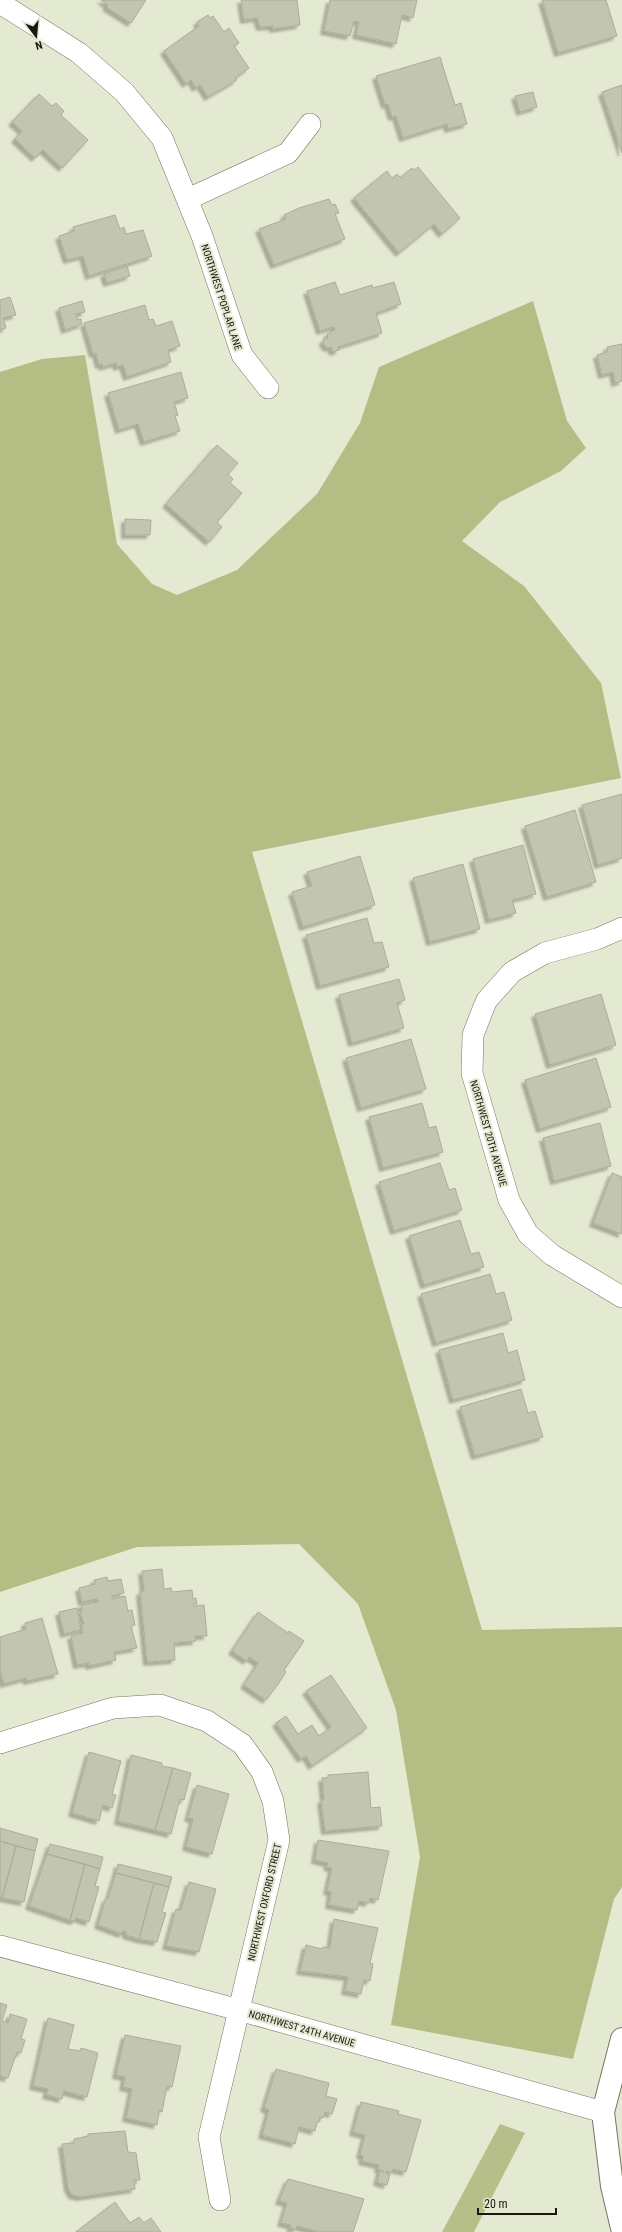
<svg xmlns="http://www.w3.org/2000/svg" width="622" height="2232" font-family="'Roboto Condensed',sans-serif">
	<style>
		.green { fill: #b6bf89 }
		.forest { fill: #b3bd84 }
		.building { fill: #c2c6b1; stroke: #aaae99; filter: url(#shadow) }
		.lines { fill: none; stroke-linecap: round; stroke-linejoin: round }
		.street-casing { stroke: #747864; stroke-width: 22 }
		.secondary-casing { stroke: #747864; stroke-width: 24 }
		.street { stroke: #fff; stroke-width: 21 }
		.secondary { stroke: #fff; stroke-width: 22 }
		.labels { text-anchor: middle; stroke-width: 4; stroke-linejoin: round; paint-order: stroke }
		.street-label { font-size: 10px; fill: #171810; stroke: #e4e9d2 }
	</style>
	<defs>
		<filter id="shadow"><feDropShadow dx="-3.5" dy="3.5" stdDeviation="1" flood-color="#0004"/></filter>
	</defs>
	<rect width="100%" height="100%" fill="#e4e9d2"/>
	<!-- green -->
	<path class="green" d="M 500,2124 L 525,2133 L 474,2232 L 442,2232 Z"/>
	<!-- forest -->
	<path class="forest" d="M 533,301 L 567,421 L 586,448 L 561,471 L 500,502 L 462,541 L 524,586 L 601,683 L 621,778 L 252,852 L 482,1630 L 622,1627 L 622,1887 L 614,1899 L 573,2059 L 391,2025 L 420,1857 L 396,1710 L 358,1604 L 299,1544 L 137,1547 L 0,1592 L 0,372 L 42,359 L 85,355 L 117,544 L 152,584 L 177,595 L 237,570 L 317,494 L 360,423 L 379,367 Z"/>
	<!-- building -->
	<path class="building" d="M 101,0 L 146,0 L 131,23 L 106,7 L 108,5 Z
		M 241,0 L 297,0 L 300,25 L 273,29 L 273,26 L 260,27 L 257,18 L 244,20 Z
		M 330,0 L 417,0 L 413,18 L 402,15 L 396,44 L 356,35 L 359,22 L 354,21 L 350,36 L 324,31 Z
		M 542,0 L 606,0 L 617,36 L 558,53 Z
		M 208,15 L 210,18 L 213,16 L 224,32 L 229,28 L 239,43 L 234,46 L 249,68 L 235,78 L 237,80 L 208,97 L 200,85 L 196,88 L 191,80 L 186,84 L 164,51 L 199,26 L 197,22 Z
		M 440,57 L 455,105 L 461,103 L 467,124 L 448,129 L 447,124 L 403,138 L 396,116 L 392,117 L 388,104 L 385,105 L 376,76 Z
		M 622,85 L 622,153 L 602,92 Z
		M 533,92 L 537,107 L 520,112 L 515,96 Z
		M 39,94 L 52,106 L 56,103 L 64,111 L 61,115 L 88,140 L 62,168 L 43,150 L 35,158 L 15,139 L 22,131 L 12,122 Z
		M 418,167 L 460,218 L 442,234 L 434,224 L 399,253 L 354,198 L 387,171 L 392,178 L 397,174 L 402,179 L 401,177 L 412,168 L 414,170 Z
		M 329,199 L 332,205 L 335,204 L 339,213 L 335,214 L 345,239 L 274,265 L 259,229 L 286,219 L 284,215 L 299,208 Z
		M 115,215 L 120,229 L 124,227 L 126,234 L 143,230 L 152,256 L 89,276 L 83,256 L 67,260 L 59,236 L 74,231 L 73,227 Z
		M 127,266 L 130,276 L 107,283 L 104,274 Z
		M 335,282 L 340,295 L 372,285 L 373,288 L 394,282 L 401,304 L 376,313 L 382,333 L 338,347 L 339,350 L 333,352 L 331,347 L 327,348 L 323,343 L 324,339 L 328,338 L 327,334 L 335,330 L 334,327 L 320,331 L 307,291 Z
		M 10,297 L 16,315 L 3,318 L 6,328 L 0,330 L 0,300 Z
		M 82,301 L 85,312 L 76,314 L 78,320 L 81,319 L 82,324 L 65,330 L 59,308 Z
		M 145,305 L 149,320 L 153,319 L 156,326 L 172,321 L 180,346 L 168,350 L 171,362 L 127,377 L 123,365 L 117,367 L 116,363 L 103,367 L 102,364 L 99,365 L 96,353 L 93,354 L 84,323 Z
		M 622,344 L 622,381 L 615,383 L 613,372 L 602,375 L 597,355 L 607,352 L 607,347 Z
		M 181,372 L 188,398 L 174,402 L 178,415 L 175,416 L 180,431 L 144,442 L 138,424 L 119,430 L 108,393 Z
		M 217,445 L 238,463 L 228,474 L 233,479 L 230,483 L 242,493 L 217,522 L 222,527 L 209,542 L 166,504 Z
		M 125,519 L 151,520 L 150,535 L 125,535 Z
		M 622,794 L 622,858 L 598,865 L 582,805 Z
		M 575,810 L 596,882 L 547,897 L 525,826 Z
		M 523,845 L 536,894 L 512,900 L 516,913 L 489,920 L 473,859 Z
		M 360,856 L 375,905 L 303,927 L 292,892 L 312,886 L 307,872 Z
		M 463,864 L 480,929 L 430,942 L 413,878 Z
		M 367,918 L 374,943 L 382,942 L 389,967 L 320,986 L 306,935 Z
		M 399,979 L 405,1000 L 397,1003 L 404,1028 L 352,1043 L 339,995 Z
		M 601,994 L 616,1045 L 550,1065 L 535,1014 Z
		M 411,1039 L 426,1089 L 361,1108 L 346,1058 Z
		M 596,1058 L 611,1107 L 540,1129 L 525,1080 Z
		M 422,1103 L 429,1128 L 436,1126 L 443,1152 L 383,1168 L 369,1117 Z
		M 600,1123 L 611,1166 L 554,1181 L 543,1138 Z
		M 440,1163 L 449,1190 L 455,1188 L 462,1210 L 394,1231 L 379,1182 Z
		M 612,1173 L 622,1177 L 622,1234 L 593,1223 Z
		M 460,1220 L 471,1254 L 479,1252 L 484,1267 L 424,1285 L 409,1236 Z
		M 490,1274 L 496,1294 L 504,1292 L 512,1320 L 436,1343 L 421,1294 Z
		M 503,1333 L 508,1353 L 517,1350 L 525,1380 L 453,1400 L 439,1350 Z
		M 521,1389 L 528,1413 L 535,1411 L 543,1437 L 475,1456 L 460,1407 Z
		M 162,1569 L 164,1589 L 171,1588 L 172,1592 L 192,1590 L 193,1599 L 196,1598 L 197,1604 L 194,1604 L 194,1606 L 204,1605 L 207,1636 L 195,1636 L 196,1641 L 174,1643 L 175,1660 L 147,1662 L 140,1592 L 144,1591 L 142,1571 Z
		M 107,1577 L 108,1581 L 121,1579 L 124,1593 L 112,1596 L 112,1599 L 125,1596 L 128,1611 L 132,1610 L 135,1625 L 131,1626 L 137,1648 L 114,1652 L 116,1660 L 89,1666 L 89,1663 L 77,1665 L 71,1636 L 83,1633 L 81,1624 L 84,1624 L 80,1611 L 82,1611 L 81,1605 L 98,1602 L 97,1599 L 82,1602 L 79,1588 L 95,1584 L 94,1580 Z
		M 77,1608 L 81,1630 L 64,1634 L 59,1612 Z
		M 258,1612 L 288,1633 L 289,1631 L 304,1641 L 284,1670 L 286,1672 L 278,1684 L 266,1700 L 244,1685 L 258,1663 L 249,1657 L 247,1661 L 232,1651 Z
		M 42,1618 L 58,1674 L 27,1681 L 26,1678 L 4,1684 L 0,1670 L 0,1637 L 26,1629 L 25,1623 Z
		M 331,1675 L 367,1728 L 312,1766 L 306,1756 L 301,1759 L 276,1723 L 286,1716 L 298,1734 L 312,1725 L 319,1736 L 331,1727 L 306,1691 Z
		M 89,1752 L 121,1761 L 112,1794 L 116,1795 L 112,1808 L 103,1805 L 99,1821 L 72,1813 Z
		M 131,1755 L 162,1763 L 162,1766 L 173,1768 L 155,1830 L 118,1821 Z
		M 173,1768 L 191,1773 L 184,1800 L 180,1799 L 171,1834 L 155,1830 Z
		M 368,1772 L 371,1808 L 380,1807 L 382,1826 L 325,1831 L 321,1800 L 324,1800 L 322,1778 L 328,1778 L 328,1775 Z
		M 197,1785 L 229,1794 L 212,1854 L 186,1847 L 193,1819 L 188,1818 Z
		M 0,1828 L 38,1839 L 35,1851 L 0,1841 Z
		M 318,1840 L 389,1851 L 378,1900 L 370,1898 L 369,1903 L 359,1901 L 357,1910 L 329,1905 L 331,1892 L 327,1891 L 332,1868 L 327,1867 L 328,1863 L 315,1860 Z
		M 0,1841 L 16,1846 L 2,1898 L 0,1898 Z
		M 50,1844 L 103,1857 L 100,1869 L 47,1854 Z
		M 16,1846 L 35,1851 L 24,1902 L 2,1898 Z
		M 47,1854 L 85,1864 L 70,1920 L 29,1906 Z
		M 85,1864 L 100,1869 L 95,1886 L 99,1887 L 89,1922 L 76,1918 L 75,1921 L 70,1920 Z
		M 118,1864 L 172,1877 L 169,1887 L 116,1873 Z
		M 116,1873 L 154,1883 L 139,1939 L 126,1935 L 126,1932 L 123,1931 L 122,1934 L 98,1925 L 106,1898 L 108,1899 Z
		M 189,1882 L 216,1889 L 199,1952 L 166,1946 L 176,1909 L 181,1910 Z
		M 154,1883 L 169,1887 L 162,1912 L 166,1913 L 157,1942 L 139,1939 Z
		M 334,1919 L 378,1928 L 370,1963 L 373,1964 L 370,1981 L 364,1980 L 361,1994 L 345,1991 L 348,1977 L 300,1971 L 306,1945 L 322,1949 L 323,1947 L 330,1948 Z
		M 0,2003 L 7,2005 L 2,2021 L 8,2023 L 10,2014 L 27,2019 L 21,2039 L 25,2040 L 21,2053 L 17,2052 L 8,2078 L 0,2076 Z
		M 48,2018 L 74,2025 L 68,2049 L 80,2051 L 81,2048 L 98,2053 L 87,2097 L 64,2091 L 62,2099 L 46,2095 L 48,2089 L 33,2086 Z
		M 125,2035 L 181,2046 L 172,2087 L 167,2086 L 162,2112 L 159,2111 L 157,2125 L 126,2118 L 132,2089 L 123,2087 L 125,2077 L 116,2075 Z
		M 276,2069 L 329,2083 L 326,2096 L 337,2099 L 332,2114 L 325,2112 L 323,2118 L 320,2117 L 319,2122 L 317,2122 L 315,2131 L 299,2127 L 295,2144 L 262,2135 L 269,2110 L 264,2108 Z
		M 361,2102 L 399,2111 L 398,2114 L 421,2120 L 406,2172 L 393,2169 L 392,2172 L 386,2171 L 386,2173 L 390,2174 L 387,2185 L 377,2182 L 380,2171 L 384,2172 L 378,2169 L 379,2165 L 362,2161 L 363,2156 L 360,2155 L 365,2135 L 353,2132 Z
		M 125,2131 L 128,2152 L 136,2153 L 140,2180 L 134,2180 L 135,2189 L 80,2197 L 72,2195 L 68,2188 L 62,2144 L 74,2143 L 74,2139 L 88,2136 L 88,2134 Z
		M 288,2179 L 364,2199 L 353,2232 L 319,2232 L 297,2226 L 296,2229 L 290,2228 L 291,2225 L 281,2223 L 287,2203 L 279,2201 Z
		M 115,2202 L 130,2223 L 139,2217 L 144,2223 L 151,2218 L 161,2232 L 76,2232 Z"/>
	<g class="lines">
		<!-- street casing -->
		<g class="street-casing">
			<path id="street" d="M 0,3 L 79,53 L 124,92 L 162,138 L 202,236 L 242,355 L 268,388
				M 188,199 L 288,153 L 310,124
				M 622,928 L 597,939 L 545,953 L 512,972 L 487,1000 L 483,1009 L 473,1035 L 472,1073 L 509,1200 L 528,1234 L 552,1255 L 622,1297
				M 0,1743 L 113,1708 L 160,1705 L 207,1721 L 242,1744 L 262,1772 L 273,1801 L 279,1840 L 209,2137 L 220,2200
				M 0,1946 L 239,2010 L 603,2112"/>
		</g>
		<!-- secondary casing -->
		<g class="secondary-casing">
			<path id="secondary" d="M 622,2039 L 603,2112 L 612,2186 L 622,2228"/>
		</g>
		<!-- street -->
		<use href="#street" class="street"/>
		<!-- secondary -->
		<use href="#secondary" class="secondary"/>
	</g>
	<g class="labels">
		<!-- street labels -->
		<g class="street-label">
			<text transform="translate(222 297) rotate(72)" y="4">NORTHWEST POPLAR LANE</text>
			<text transform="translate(489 1133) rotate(74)" y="4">NORTHWEST 20TH AVENUE</text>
			<text transform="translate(264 1902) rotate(-77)" y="4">NORTHWEST OXFORD STREET</text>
			<text transform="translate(302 2028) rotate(16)" y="4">NORTHWEST 24TH AVENUE</text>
		</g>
	</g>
	<!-- north arrow -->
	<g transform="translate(36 36) rotate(164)" stroke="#e4e9d2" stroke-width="3" paint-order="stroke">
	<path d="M0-3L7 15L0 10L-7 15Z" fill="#171810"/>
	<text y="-6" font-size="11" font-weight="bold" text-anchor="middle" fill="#171810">N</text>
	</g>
	<!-- scale -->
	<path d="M478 2208v6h78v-6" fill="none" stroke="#171810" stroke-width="2"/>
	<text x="484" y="2208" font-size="12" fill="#171810" stroke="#e4e9d2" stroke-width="3" paint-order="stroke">20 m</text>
</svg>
